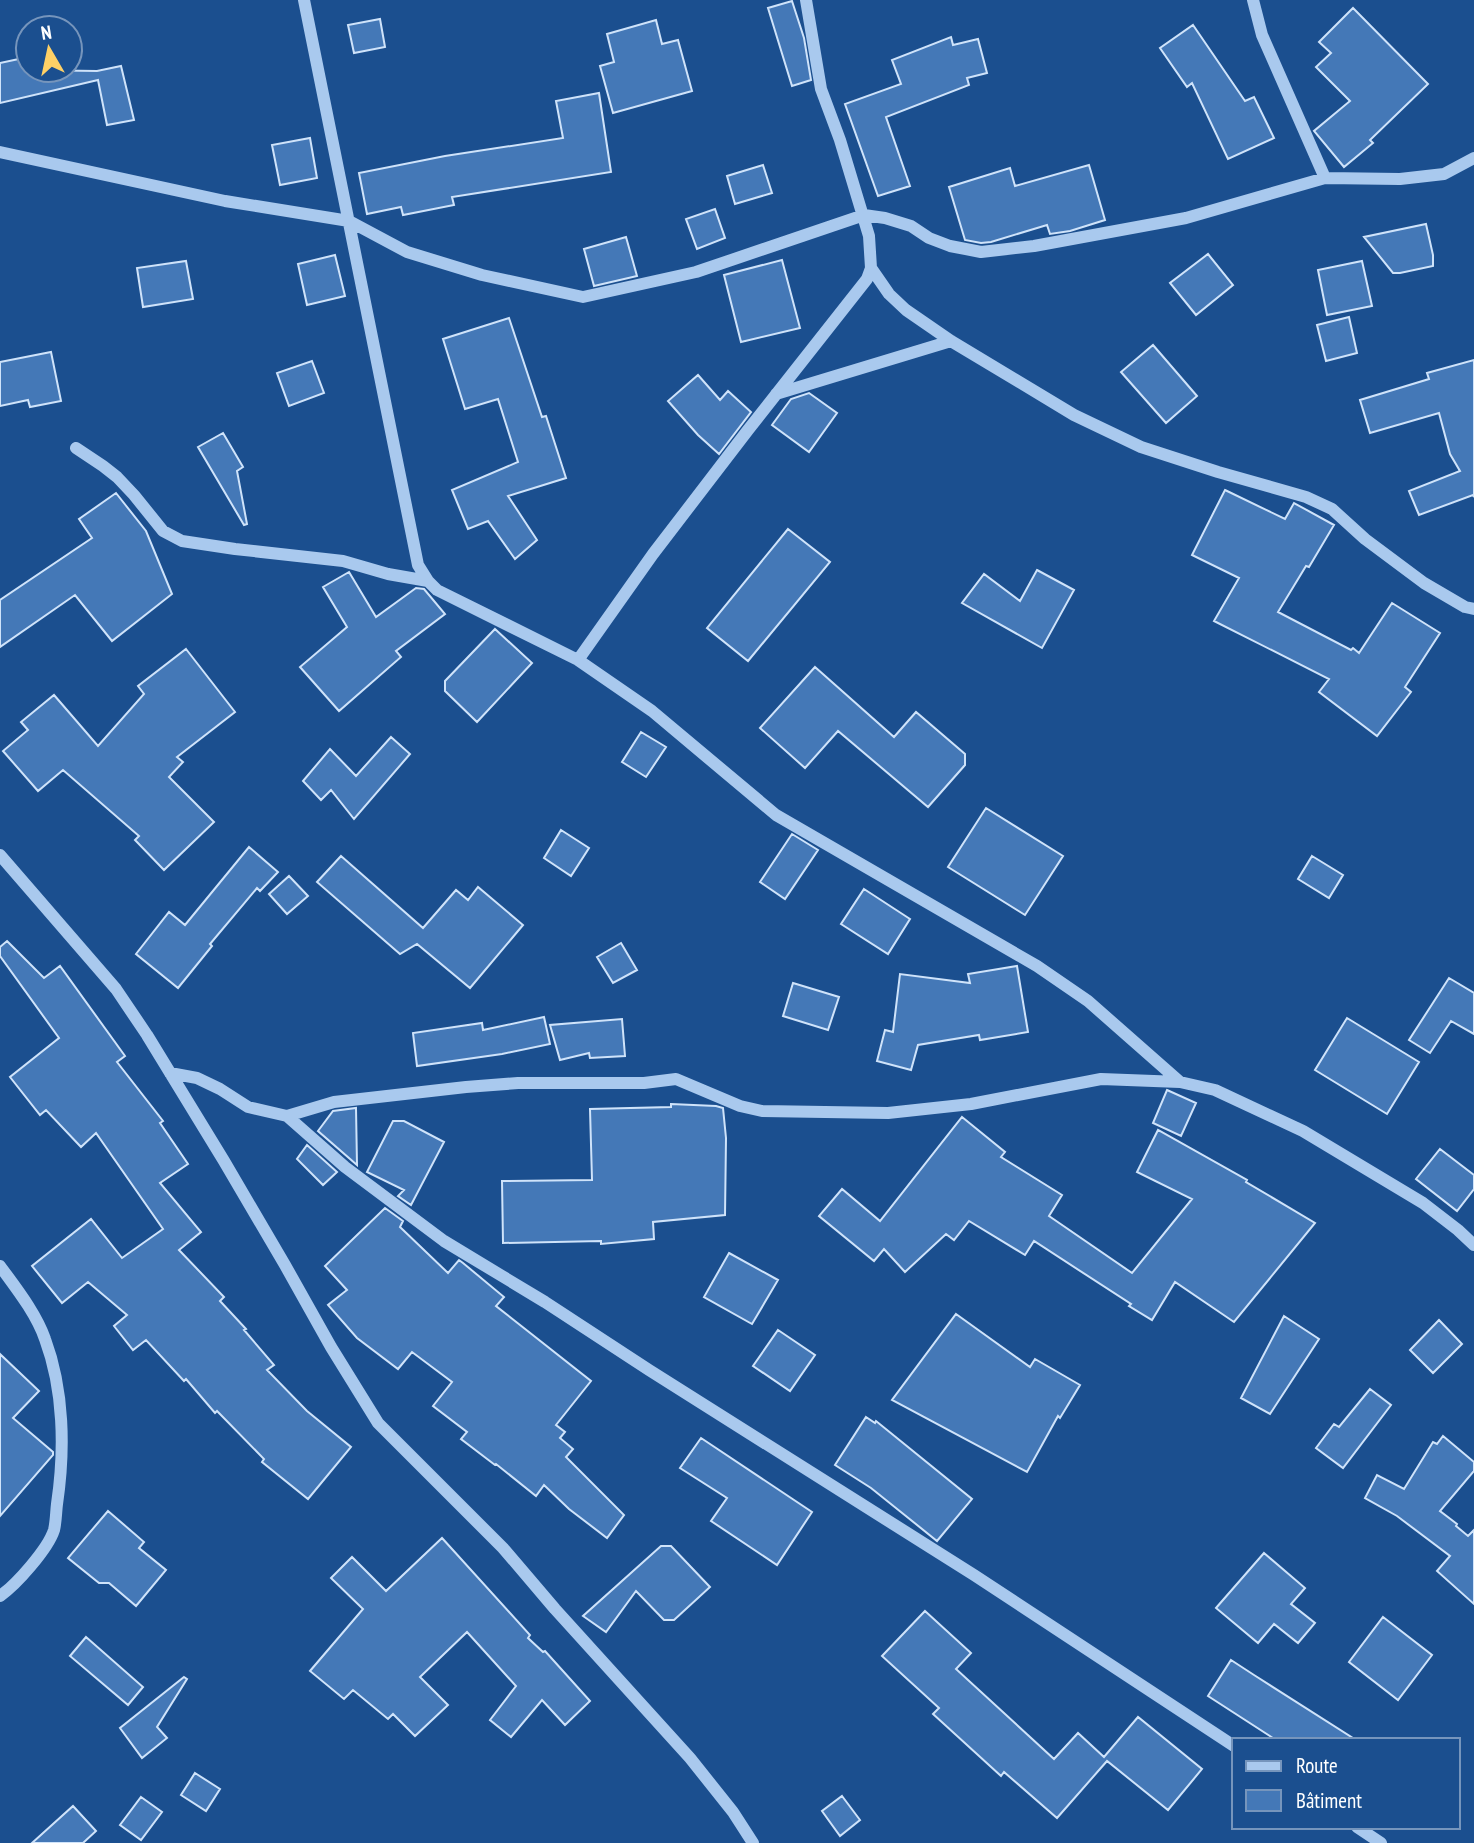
<svg xmlns="http://www.w3.org/2000/svg" width="1474" height="1843" font-family="'PT Sans Narrow',sans-serif">
	<style>
		.building { fill: #4478b7; stroke: #cfe3fa; stroke-width: 2 }
		.lines { fill: none; stroke-linecap: round; stroke-linejoin: round }
		.minor { stroke: #a9c9ee; stroke-width: 12 }
	</style>
	<rect width="100%" height="100%" fill="#1b4f8f"/>
	<!-- building -->
	<path class="building" d="M 792,1 L 804,38 L 811,80 L 792,86 L 768,8 Z
		M 1353,8 L 1428,84 L 1370,140 L 1373,143 L 1344,167 L 1314,131 L 1350,101 L 1316,67 L 1331,53 L 1319,42 Z
		M 380,19 L 385,47 L 354,53 L 348,25 Z
		M 656,20 L 662,44 L 678,40 L 692,91 L 613,113 L 600,66 L 614,62 L 607,34 Z
		M 1193,25 L 1245,101 L 1254,97 L 1274,138 L 1228,159 L 1192,83 L 1187,87 L 1160,48 Z
		M 951,37 L 953,45 L 978,39 L 987,73 L 967,78 L 969,85 L 886,117 L 910,186 L 878,196 L 845,104 L 901,84 L 892,60 Z
		M 28,57 L 28,70 L 97,71 L 121,66 L 134,120 L 107,125 L 98,80 L 0,103 L 0,63 Z
		M 599,93 L 611,172 L 452,197 L 454,205 L 403,215 L 401,207 L 367,214 L 359,173 L 445,156 L 563,138 L 556,101 Z
		M 310,138 L 317,178 L 280,185 L 272,145 Z
		M 763,165 L 772,193 L 735,204 L 727,176 Z
		M 1089,165 L 1105,220 L 1070,231 L 1050,234 L 1047,225 L 991,242 L 981,243 L 965,240 L 949,187 L 1010,168 L 1015,186 Z
		M 715,209 L 725,238 L 697,249 L 686,219 Z
		M 1426,224 L 1433,255 L 1433,266 L 1400,273 L 1393,273 L 1364,237 Z
		M 626,237 L 637,276 L 594,286 L 584,249 Z
		M 1208,254 L 1233,285 L 1196,315 L 1170,283 Z
		M 335,255 L 345,296 L 307,305 L 298,264 Z
		M 782,260 L 800,328 L 741,342 L 724,275 Z
		M 186,261 L 193,299 L 143,307 L 137,268 Z
		M 1362,261 L 1372,306 L 1327,315 L 1318,270 Z
		M 1349,317 L 1357,353 L 1326,361 L 1317,325 Z
		M 509,318 L 542,417 L 546,416 L 566,478 L 508,496 L 537,540 L 515,559 L 488,521 L 468,529 L 452,490 L 518,462 L 498,399 L 465,409 L 443,339 Z
		M 1153,345 L 1197,396 L 1166,423 L 1121,372 Z
		M 51,352 L 61,401 L 30,407 L 28,400 L 0,406 L 0,362 Z
		M 1474,360 L 1474,497 L 1473,495 L 1419,515 L 1409,491 L 1460,471 L 1450,454 L 1439,413 L 1370,433 L 1360,400 L 1429,379 L 1427,373 Z
		M 312,361 L 324,393 L 289,406 L 277,373 Z
		M 698,375 L 720,400 L 728,391 L 751,412 L 719,454 L 698,435 L 668,401 Z
		M 809,393 L 837,413 L 809,452 L 772,425 L 791,399 Z
		M 223,433 L 243,467 L 237,471 L 247,524 L 244,525 L 198,447 Z
		M 1225,490 L 1285,519 L 1294,503 L 1334,525 L 1309,567 L 1306,566 L 1278,612 L 1351,650 L 1353,648 L 1359,653 L 1392,603 L 1440,633 L 1405,687 L 1411,692 L 1377,736 L 1319,692 L 1329,679 L 1214,621 L 1239,578 L 1192,555 Z
		M 116,493 L 146,531 L 172,594 L 112,641 L 75,595 L 0,647 L 0,600 L 92,538 L 79,519 Z
		M 788,529 L 830,562 L 748,661 L 707,628 Z
		M 1037,570 L 1074,590 L 1042,648 L 962,603 L 984,574 L 1020,601 Z
		M 349,572 L 376,617 L 416,588 L 424,589 L 445,614 L 396,651 L 401,657 L 339,711 L 300,667 L 347,627 L 323,587 Z
		M 495,629 L 532,663 L 477,722 L 445,691 L 445,681 Z
		M 186,649 L 235,712 L 177,757 L 183,762 L 169,777 L 214,822 L 164,870 L 135,840 L 139,836 L 63,770 L 38,791 L 3,751 L 28,730 L 21,722 L 54,695 L 98,746 L 144,694 L 138,686 Z
		M 815,667 L 894,737 L 916,712 L 965,754 L 965,765 L 928,807 L 838,731 L 805,768 L 760,728 Z
		M 641,732 L 666,747 L 646,777 L 622,762 Z
		M 391,737 L 410,754 L 354,819 L 331,790 L 321,800 L 303,781 L 330,749 L 356,776 Z
		M 986,808 L 1063,856 L 1025,915 L 948,867 Z
		M 561,830 L 589,848 L 571,876 L 544,858 Z
		M 792,834 L 818,850 L 785,899 L 760,882 Z
		M 249,847 L 278,872 L 260,891 L 257,888 L 210,944 L 212,946 L 178,988 L 136,954 L 169,912 L 185,925 Z
		M 341,856 L 423,928 L 456,890 L 468,900 L 478,887 L 523,925 L 470,988 L 417,944 L 400,954 L 317,882 Z
		M 1312,856 L 1343,875 L 1329,898 L 1298,879 Z
		M 289,876 L 308,896 L 287,914 L 269,894 Z
		M 864,889 L 910,919 L 888,954 L 841,924 Z
		M 7,941 L 44,978 L 60,966 L 125,1056 L 117,1062 L 163,1121 L 160,1123 L 188,1164 L 160,1183 L 201,1232 L 179,1250 L 224,1297 L 220,1301 L 246,1329 L 244,1330 L 274,1365 L 267,1370 L 307,1411 L 351,1447 L 308,1499 L 262,1462 L 264,1459 L 217,1411 L 215,1413 L 186,1379 L 184,1381 L 146,1340 L 133,1350 L 114,1326 L 127,1315 L 88,1282 L 62,1303 L 32,1266 L 91,1219 L 122,1258 L 163,1229 L 96,1133 L 81,1147 L 46,1110 L 40,1115 L 10,1077 L 59,1038 L 0,956 L 0,947 Z
		M 621,943 L 637,970 L 613,983 L 597,957 Z
		M 1017,966 L 1028,1032 L 980,1040 L 979,1035 L 918,1045 L 911,1070 L 877,1061 L 885,1030 L 893,1032 L 900,974 L 970,983 L 968,974 Z
		M 1449,978 L 1474,993 L 1474,1034 L 1451,1021 L 1430,1053 L 1409,1040 Z
		M 793,983 L 839,997 L 828,1030 L 783,1016 Z
		M 544,1017 L 550,1044 L 502,1054 L 417,1066 L 413,1033 L 482,1023 L 483,1030 Z
		M 1347,1018 L 1419,1062 L 1387,1114 L 1315,1070 Z
		M 622,1019 L 625,1056 L 590,1058 L 589,1053 L 560,1060 L 550,1025 Z
		M 1167,1090 L 1196,1103 L 1181,1136 L 1153,1123 Z
		M 671,1104 L 716,1106 L 723,1108 L 726,1138 L 725,1215 L 653,1222 L 654,1239 L 601,1244 L 601,1241 L 503,1243 L 502,1181 L 592,1180 L 590,1109 L 671,1107 Z
		M 356,1108 L 357,1165 L 318,1131 L 333,1111 Z
		M 962,1117 L 1005,1152 L 1001,1157 L 1062,1195 L 1049,1216 L 1132,1273 L 1192,1199 L 1137,1172 L 1158,1130 L 1247,1180 L 1246,1182 L 1315,1223 L 1234,1322 L 1175,1282 L 1152,1320 L 1129,1306 L 1131,1304 L 1034,1241 L 1025,1255 L 969,1221 L 954,1240 L 946,1234 L 905,1272 L 884,1249 L 874,1261 L 819,1216 L 842,1189 L 880,1221 Z
		M 393,1121 L 404,1121 L 444,1142 L 411,1205 L 398,1196 L 404,1190 L 367,1172 Z
		M 307,1145 L 337,1172 L 323,1185 L 297,1159 Z
		M 1440,1149 L 1474,1175 L 1474,1189 L 1457,1211 L 1416,1179 Z
		M 385,1208 L 403,1221 L 400,1227 L 448,1273 L 459,1260 L 463,1263 L 504,1297 L 496,1306 L 591,1381 L 556,1425 L 565,1432 L 560,1438 L 573,1449 L 566,1457 L 624,1515 L 607,1538 L 569,1509 L 544,1485 L 536,1496 L 496,1464 L 495,1465 L 461,1439 L 467,1432 L 433,1406 L 452,1382 L 412,1352 L 398,1369 L 357,1338 L 328,1305 L 347,1290 L 325,1266 Z
		M 729,1253 L 778,1280 L 752,1324 L 704,1297 Z
		M 956,1314 L 1030,1367 L 1035,1359 L 1080,1385 L 1060,1418 L 1058,1416 L 1027,1472 L 892,1400 Z
		M 1284,1316 L 1319,1339 L 1270,1414 L 1241,1398 Z
		M 1439,1320 L 1462,1344 L 1433,1373 L 1410,1350 Z
		M 778,1330 L 815,1355 L 790,1391 L 753,1366 Z
		M 0,1354 L 39,1391 L 13,1418 L 53,1452 L 53,1455 L 0,1516 Z
		M 1370,1389 L 1391,1405 L 1343,1468 L 1316,1448 L 1334,1424 L 1339,1427 Z
		M 866,1417 L 875,1423 L 876,1421 L 972,1499 L 937,1541 L 871,1488 L 835,1465 Z
		M 1443,1436 L 1474,1462 L 1474,1471 L 1440,1511 L 1457,1524 L 1456,1526 L 1468,1536 L 1474,1530 L 1474,1604 L 1437,1571 L 1450,1556 L 1397,1516 L 1365,1498 L 1377,1475 L 1404,1489 L 1433,1442 L 1437,1444 Z
		M 701,1438 L 812,1512 L 777,1565 L 711,1521 L 727,1498 L 680,1468 Z
		M 108,1511 L 144,1542 L 139,1548 L 166,1570 L 136,1606 L 109,1583 L 99,1583 L 68,1558 Z
		M 442,1538 L 530,1635 L 528,1638 L 543,1652 L 545,1651 L 590,1701 L 565,1725 L 542,1700 L 511,1737 L 490,1720 L 516,1686 L 467,1632 L 420,1677 L 448,1705 L 415,1736 L 393,1714 L 388,1719 L 353,1690 L 344,1699 L 310,1671 L 363,1609 L 331,1578 L 352,1557 L 386,1591 Z
		M 661,1546 L 671,1546 L 710,1587 L 674,1620 L 664,1620 L 636,1591 L 606,1632 L 583,1616 Z
		M 1264,1553 L 1305,1588 L 1291,1604 L 1315,1623 L 1298,1643 L 1274,1624 L 1258,1643 L 1216,1608 Z
		M 925,1611 L 971,1653 L 956,1669 L 1054,1759 L 1078,1733 L 1104,1757 L 1138,1717 L 1202,1769 L 1168,1810 L 1107,1761 L 1057,1818 L 1004,1772 L 1001,1776 L 933,1714 L 939,1708 L 882,1656 Z
		M 1383,1617 L 1432,1655 L 1398,1700 L 1349,1662 Z
		M 86,1637 L 143,1687 L 128,1705 L 70,1656 Z
		M 1231,1660 L 1254,1675 L 1356,1740 L 1276,1740 L 1208,1696 Z
		M 184,1677 L 187,1679 L 157,1727 L 167,1738 L 142,1758 L 120,1728 Z
		M 195,1773 L 220,1789 L 206,1811 L 181,1795 Z
		M 842,1796 L 860,1820 L 840,1836 L 822,1811 Z
		M 141,1797 L 162,1812 L 141,1840 L 120,1825 Z
		M 73,1806 L 96,1831 L 83,1843 L 32,1843 Z"/>
	<g class="lines">
		<!-- minor -->
		<path class="minor" d="M 304,0 L 418,565 L 428,581 L 437,590 L 578,660 L 652,711 L 776,815 L 1037,966 L 1088,1001 L 1180,1082
			M 1253,0 L 1262,35 L 1325,178
			M 0,152 L 225,201 L 349,221 L 407,252 L 482,275 L 583,297 L 696,272 L 864,215 L 885,218 L 911,226 L 929,238 L 950,246 L 981,252 L 1034,246 L 1186,218 L 1325,178 L 1400,179 L 1444,174 L 1474,158
			M 871,268 L 889,294 L 906,310 L 951,341 L 1074,415 L 1141,447 L 1218,472 L 1306,497 L 1332,509 L 1365,539 L 1424,583 L 1465,607 L 1474,609
			M 776,394 L 951,341
			M 76,448 L 103,466 L 117,477 L 134,495 L 163,531 L 182,541 L 235,549 L 343,561 L 388,574 L 428,581
			M 578,660 L 653,554 L 748,430 L 867,279 L 871,268 L 869,236 L 840,140 L 821,89 L 806,0
			M 0,855 L 116,989 L 147,1035 L 224,1161 L 285,1265 L 331,1347 L 378,1423 L 503,1548 L 555,1609 L 690,1758 L 733,1812 L 753,1843
			M 170,1073 L 197,1078 L 220,1089 L 248,1107 L 287,1116 L 345,1167 L 444,1241 L 545,1302 L 649,1370 L 974,1575 L 1234,1746
			M 287,1116 L 334,1102 L 466,1087 L 518,1083 L 644,1083 L 676,1079 L 740,1106 L 762,1111 L 888,1113 L 971,1104 L 1101,1079 L 1180,1082 L 1215,1090 L 1303,1131 L 1423,1203 L 1458,1230 L 1474,1245
			M 0,1266 C 16,1288 36,1313 45,1339 C 64,1390 65,1450 57,1504 C 56,1512 56,1522 54,1530 C 48,1549 16,1585 0,1596
			M 1357,1827 L 1381,1843"/>
	</g>
	<!-- legend -->
	<rect x="1232" y="1738" width="228" height="91" fill="#1b4f8f" stroke="#7695bc" stroke-width="2"/>
	<rect x="1246" y="1761" width="35" height="10" fill="#a9c9ee" stroke="#7695bc" stroke-width="2"/>
	<text x="1296" y="1773" font-size="21" fill="#ffffff">Route</text>
	<rect x="1246" y="1790" width="35" height="21" fill="#4478b7" stroke="#7695bc" stroke-width="2"/>
	<text x="1296" y="1808" font-size="21" fill="#ffffff">Bâtiment</text>
	<!-- north arrow -->
	<g transform="translate(49 49) rotate(351)"><circle r="33" fill="#1b4f8f" stroke="#7695bc" stroke-width="2"/>
	<path d="M0-5L12 26L0 18L-12 26Z" fill="#ffd166"/>
	<text y="-10" font-size="19" font-weight="bold" text-anchor="middle" fill="#ffffff">N</text>
	</g>
</svg>
